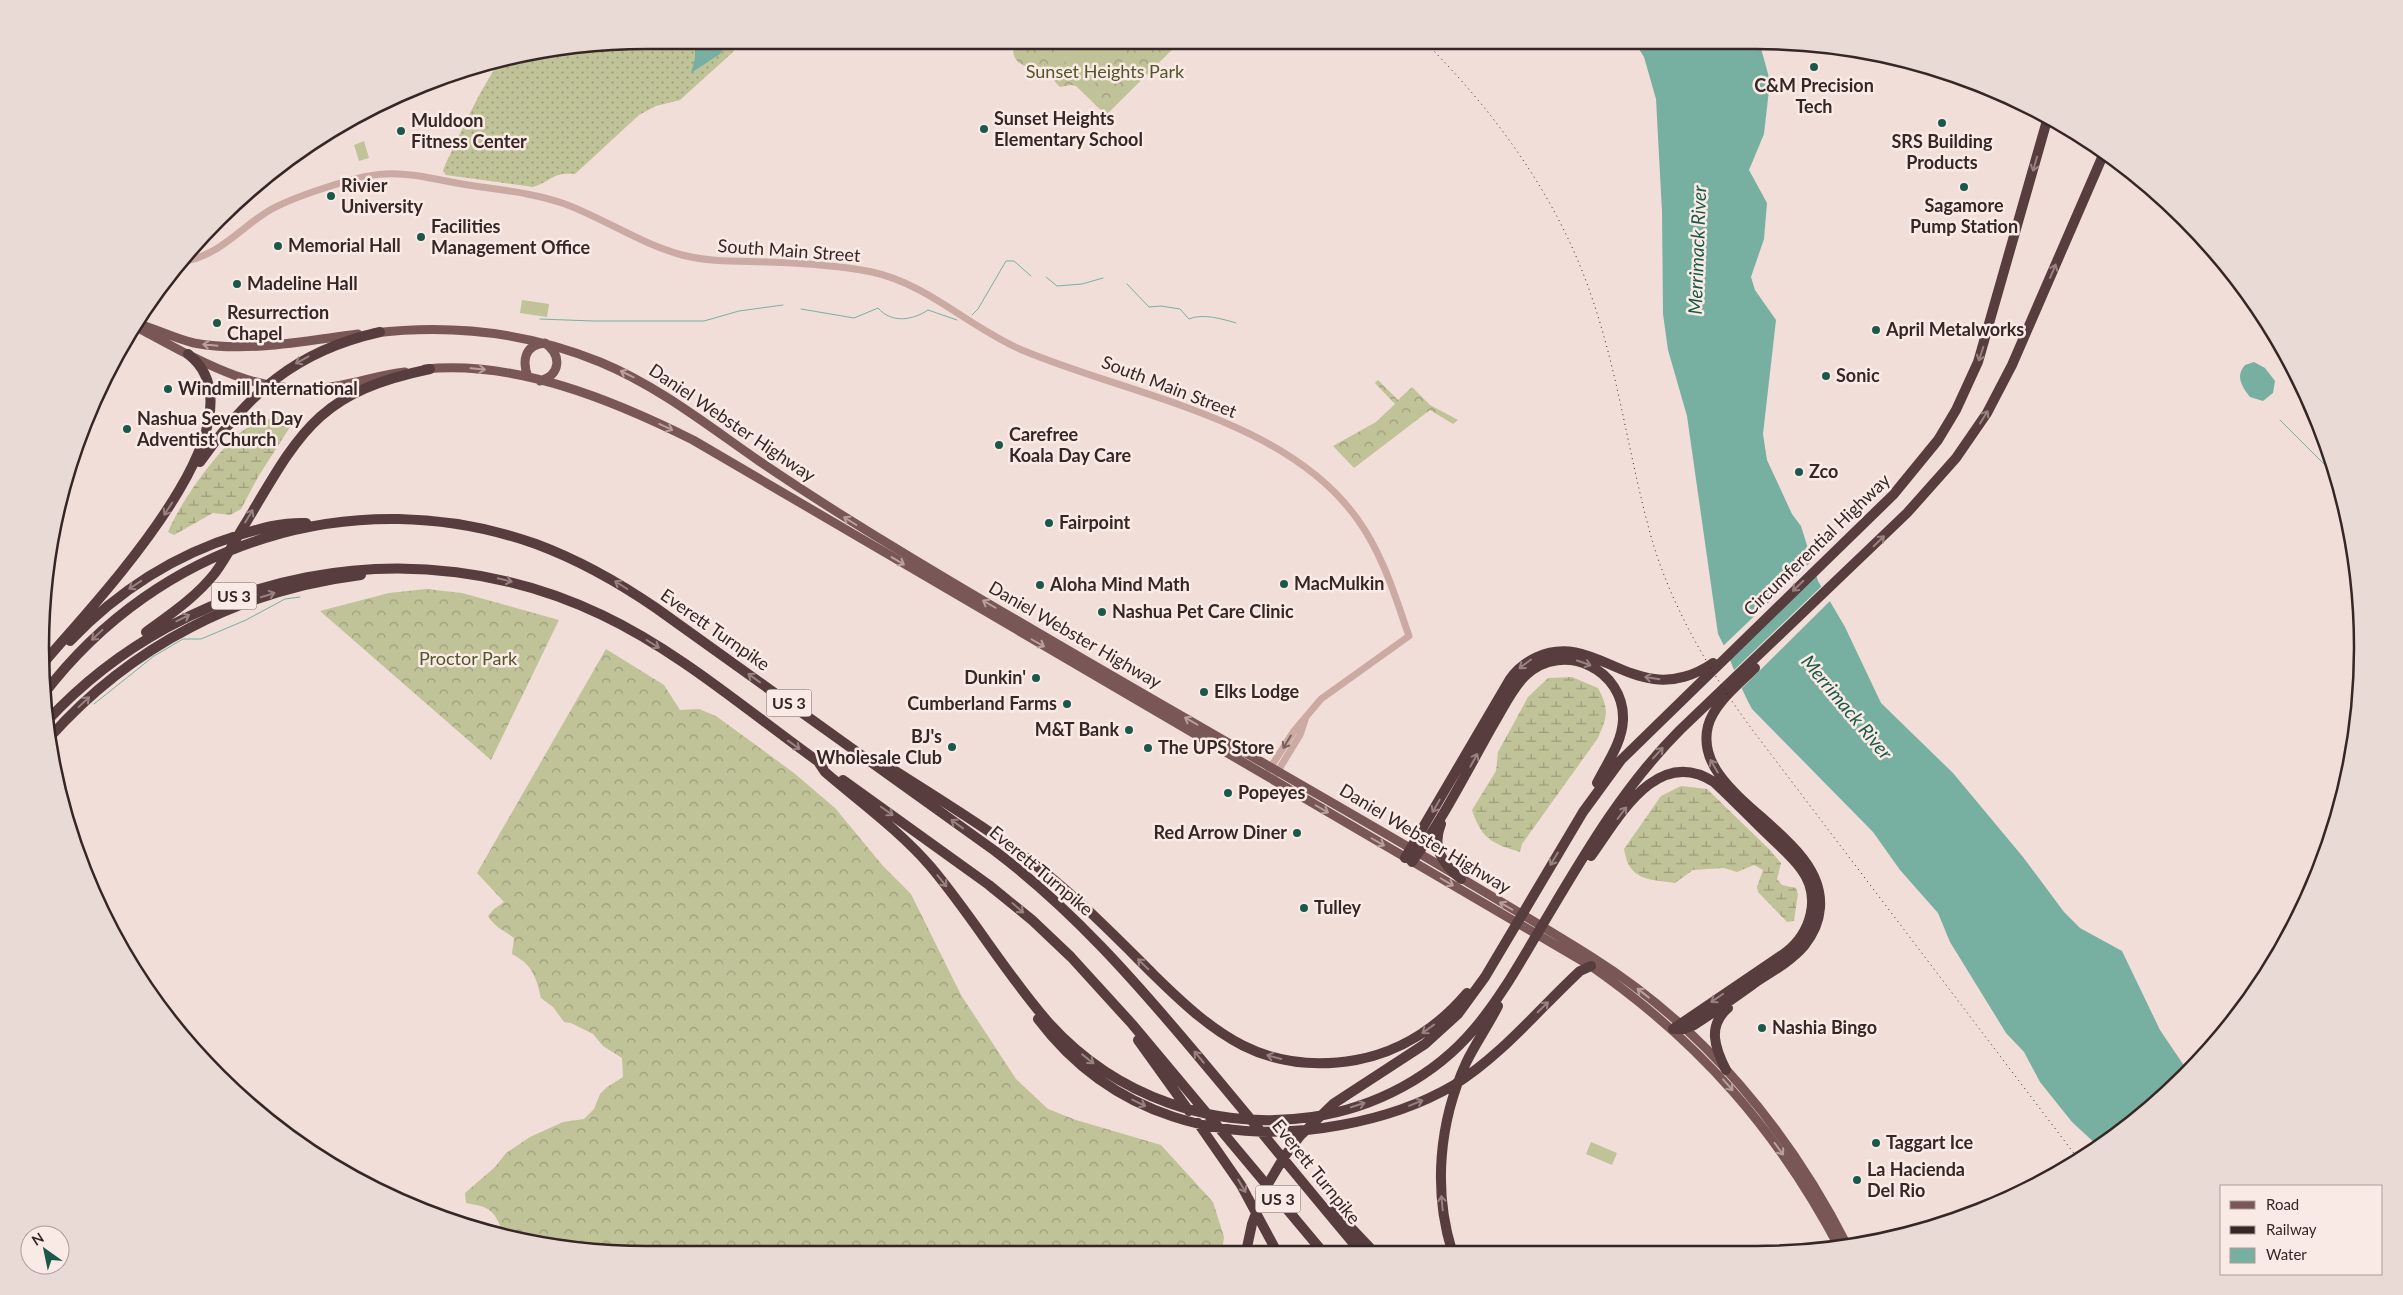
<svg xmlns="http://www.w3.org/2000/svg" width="2403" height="1295" font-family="Lato,sans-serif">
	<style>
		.grass { fill: url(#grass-dots) }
		.forest { fill: url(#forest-crowns) }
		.wetland { fill: url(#wetland-marsh) }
		.pitch { fill: #c0c298 }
		.water { fill: #77b0a1 }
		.pier { fill: #f2ded9 }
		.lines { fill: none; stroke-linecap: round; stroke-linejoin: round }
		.stream { stroke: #77b0a1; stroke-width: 1 }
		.minor { stroke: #cbaaa4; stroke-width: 7 }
		.major { stroke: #785756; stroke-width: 9 }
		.highway { stroke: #573d3d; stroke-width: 10 }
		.rail { stroke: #362626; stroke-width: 1; stroke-dasharray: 1 4; stroke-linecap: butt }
		.oneway { stroke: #988280 }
		.oneway2 { stroke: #b9a09e }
		.oneway3 { stroke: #79615f }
		.poi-dot { fill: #1a594a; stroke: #faeae5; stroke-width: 2 }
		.labels { text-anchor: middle; stroke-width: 5; stroke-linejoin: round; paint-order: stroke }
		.shield { fill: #faeae5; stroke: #71615f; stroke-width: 1 }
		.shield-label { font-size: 16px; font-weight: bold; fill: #362626 }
		.park-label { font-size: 18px; fill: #525529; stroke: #faeae5 }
		.poi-label { font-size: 18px; font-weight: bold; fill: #362626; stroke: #faeae5; text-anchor: start }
		.street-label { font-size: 18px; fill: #362626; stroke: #faeae5 }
		.water-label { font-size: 19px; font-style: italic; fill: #1a594a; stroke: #faeae5 }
		.rim { fill: none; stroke: #362626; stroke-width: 2.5 }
	</style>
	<defs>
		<pattern id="grass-dots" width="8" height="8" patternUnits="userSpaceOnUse" patternTransform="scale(1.25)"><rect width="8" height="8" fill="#c0c298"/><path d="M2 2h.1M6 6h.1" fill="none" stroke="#9d9d7c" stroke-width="1.8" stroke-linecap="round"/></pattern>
		<pattern id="forest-crowns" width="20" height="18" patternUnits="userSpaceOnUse" patternTransform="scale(1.25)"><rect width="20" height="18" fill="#c0c298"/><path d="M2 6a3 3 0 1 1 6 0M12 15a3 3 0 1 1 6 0" fill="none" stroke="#9d9d7c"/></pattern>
		<pattern id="wetland-marsh" width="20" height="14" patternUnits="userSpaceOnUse" patternTransform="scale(1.25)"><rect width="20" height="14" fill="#c0c298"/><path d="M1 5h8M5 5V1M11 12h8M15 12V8" fill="none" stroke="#9d9d7c"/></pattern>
	</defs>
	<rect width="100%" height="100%" fill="#f2ded9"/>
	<!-- grass -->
	<path class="grass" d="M 647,40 L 739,40 L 733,52 L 680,100 L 656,106 L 639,115 L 575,174 C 552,172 552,181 533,187 L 446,175 L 443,171 L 445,165 C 458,140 485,75 504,59 C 517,49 625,42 647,40 Z"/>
	<!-- forest -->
	<path class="forest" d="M 1009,40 L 1181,41 L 1106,115 L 1076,86 L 1071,85 L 1060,87 C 1054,81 1047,72 1039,69 C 1031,66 1021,68 1015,58 C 1012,53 1015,46 1009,40 Z
		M 1378,380 L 1398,400 L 1412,387 L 1430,405 L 1458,420 L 1453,424 L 1430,410 L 1354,468 L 1333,446 L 1376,422 L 1395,404 L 1375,383 Z
		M 426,589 L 462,593 L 559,620 L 491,760 L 320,611 L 389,593 Z
		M 606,649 L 664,685 L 680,710 L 699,709 L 716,716 L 794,773 L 835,808 L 883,866 L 911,894 L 961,995 L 1016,1079 L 1048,1109 L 1076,1120 L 1161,1145 L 1213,1202 L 1224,1237 L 1222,1252 L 608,1254 L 530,1241 L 519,1232 L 502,1230 C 493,1208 488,1207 466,1203 L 465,1193 L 495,1167 L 506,1153 L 530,1137 L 563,1122 L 584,1119 L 594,1109 L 600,1094 L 607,1087 L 623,1077 L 622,1058 L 603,1046 L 593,1034 L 571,1023 L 564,1022 L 553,1007 L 541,998 C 536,977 533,965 512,954 L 514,938 C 504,930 495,928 488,916 L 494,909 L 504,902 L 477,873 Z"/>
	<!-- wetland -->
	<path class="wetland" d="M 277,416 L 289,422 L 290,427 L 258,477 L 241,509 L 230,515 L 213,513 L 174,535 L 168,532 C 179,504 220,446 245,429 C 254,423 267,420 277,416 Z
		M 1572,677 L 1598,688 C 1609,709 1608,716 1598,738 L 1522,844 L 1520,852 C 1492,844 1481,838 1472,810 L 1496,771 L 1498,752 L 1528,697 L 1548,678 Z
		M 1681,786 L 1707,789 L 1770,850 L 1781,863 L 1777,879 L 1782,885 L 1796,888 L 1798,894 L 1794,921 L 1787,922 L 1758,892 L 1757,887 L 1763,870 L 1754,865 L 1737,872 L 1724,868 L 1693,870 L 1675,883 C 1648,879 1629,881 1624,849 L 1661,796 Z"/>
	<!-- pitch -->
	<path class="pitch" d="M 1070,40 L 1112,41 L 1125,48 L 1091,88 L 1056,52 Z
		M 364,141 L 369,158 L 359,161 L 354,145 Z
		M 522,300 L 549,304 L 547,317 L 520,313 Z
		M 1591,1142 L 1617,1153 L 1612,1165 L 1586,1154 Z"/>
	<!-- water -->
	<path class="water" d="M 702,40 L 728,40 L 720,54 L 691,73 L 695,58 L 695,46 Z
		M 1634,41 L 1759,41 L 1770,81 L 1764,134 L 1749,170 L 1767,203 L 1764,239 L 1751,277 L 1755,290 L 1776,320 L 1763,434 L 1767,460 L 1792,514 L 1801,526 L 1818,581 L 1845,627 L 1881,703 L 1953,773 L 2023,857 L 2064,912 L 2080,928 L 2122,951 L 2160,1030 L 2187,1070 L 2099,1147 L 2072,1122 L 2040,1082 L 2024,1052 L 2006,1033 L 1950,942 L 1938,913 L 1900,870 L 1873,832 L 1752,709 C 1738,684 1731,658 1718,634 L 1687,416 L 1668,350 L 1663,314 L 1662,212 L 1656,99 L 1644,57 Z
		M 2254,362 L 2265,368 L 2275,381 L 2273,393 L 2263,401 L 2250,397 C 2242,387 2235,376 2245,365 Z"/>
	<!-- pier -->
	<path class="pier" d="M 1814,559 L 1818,574 L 1728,658 L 1722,647 Z
		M 1823,585 L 1832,599 L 1739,691 L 1732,672 Z"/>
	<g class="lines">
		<!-- stream -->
		<path class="stream" d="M 1046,277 L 1057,286 L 1082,284 L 1103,278
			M 1127,284 L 1149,307 L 1161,306 L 1180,309 L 1189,319 C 1202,313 1223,319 1236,323
			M 801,309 L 854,318 L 878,308 C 892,324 913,320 928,310 L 957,320
			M 972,315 L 978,309 L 1006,261 L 1014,261 L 1031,276
			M 540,319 L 593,321 L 704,321 L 739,311 L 783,305
			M 2280,420 L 2338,478
			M 94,704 L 154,656 L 183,639 L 201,639 L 246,620 L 285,599 L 300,597"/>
		<!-- minor -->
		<path class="minor" d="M 179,262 C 218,258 238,229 270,210 C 293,197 358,175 384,174 C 412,172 441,181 468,185 C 501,190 534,193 565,204 C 605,219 641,244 682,255 C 709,262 738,261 766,262 C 802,263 837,265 872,272 C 928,284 970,328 1022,350 C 1131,396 1286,418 1358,520 C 1383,555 1395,596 1409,636 L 1321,699 L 1294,731 L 1265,776
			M 1276,774 L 1300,735 L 1305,720"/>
		<!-- major -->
		<path class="major" d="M 135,323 C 155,328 173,338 194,343 C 247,353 305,341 358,334
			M 142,330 C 198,360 256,395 322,388 C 350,386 376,375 405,372
			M 374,333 C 451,324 527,332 600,362 C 658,386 707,425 759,461 C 809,495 860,527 912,558 C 1137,694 1368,819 1592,957 C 1703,1027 1789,1130 1848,1247
			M 425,369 C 516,360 613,400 693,440 L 1591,966 C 1700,1042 1778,1131 1840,1249
			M 528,377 C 522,361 524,345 545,343 C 562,355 561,375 540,381"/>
		<!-- highway -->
		<path class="highway" d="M 200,462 C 249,393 295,351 380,332
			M 146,632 C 171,614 196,597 215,573 C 227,557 236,538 247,521 C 301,430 319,392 430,369
			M 70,641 C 118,591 174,555 239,535 C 262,528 283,522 306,523
			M 41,666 C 85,612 275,421 188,354
			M 43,695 C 159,542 354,480 536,544 C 579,560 618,582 656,608 L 995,851 C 1073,910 1135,981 1198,1056 C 1252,1120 1305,1186 1360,1251
			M 47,721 C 188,569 415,525 602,615 C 682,653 751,714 823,765
			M 50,737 C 131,646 240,590 361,575
			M 819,763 L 825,772 C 861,803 900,831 931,867 C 973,917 1006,974 1049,1023 C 1116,1097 1214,1131 1312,1117 C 1375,1108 1435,1076 1475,1028 C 1502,996 1522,959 1543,924 C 1584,855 1623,787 1680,730 L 1907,513 L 1956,458 L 1987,413 L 2012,365 L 2104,153
			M 889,767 C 947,804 1007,840 1060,885 C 1093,913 1123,944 1153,974 C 1214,1034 1264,1076 1356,1060 C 1400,1052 1438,1027 1467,993
			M 843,780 L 989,885 L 1032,920 L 1071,957 L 1132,1024 L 1322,1251
			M 1441,824 C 1431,848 1443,864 1461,879
			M 1591,856 C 1619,817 1657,745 1714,782 C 1731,798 1747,814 1763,830 C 1776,843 1791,855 1801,869 C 1822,897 1811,933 1785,953 L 1673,1029
			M 1405,858 L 1510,679 C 1517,669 1526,662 1537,657 C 1580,637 1613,674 1654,679 C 1674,682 1696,675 1713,663
			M 1412,862 C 1443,819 1467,771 1493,725 C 1503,709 1512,688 1526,675 C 1564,640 1625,670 1623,720 C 1622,743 1607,763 1597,783
			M 1038,1019 C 1111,1116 1224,1147 1341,1125 C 1380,1118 1420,1105 1454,1085 C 1502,1055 1539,1009 1580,971 L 1591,966
			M 1673,1029 L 1684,1029 L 1694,1025 C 1716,1011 1738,995 1759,980 C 1775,970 1792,960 1804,946 C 1813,935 1819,922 1820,908 C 1826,833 1690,797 1708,726 C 1714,703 1739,684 1755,668
			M 1138,1040 L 1189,1111
			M 1726,1070 C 1715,1048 1707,1026 1728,1008
			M 1198,1123 L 1241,1185 L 1277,1252
			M 1334,1210 L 1373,1251
			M 1452,1251 C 1433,1190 1439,1122 1466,1063 C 1475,1044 1488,1026 1498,1006
			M 1246,1252 L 1252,1224 L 1265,1189 L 1284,1157 L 1300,1136 L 1333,1104 L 1425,1044 L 1458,1014 L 1485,977 L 1583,812 L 1621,760 L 1893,495 L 1938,440 L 1956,410 L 1978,362 L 2048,117"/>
		<!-- rail -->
		<path class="rail" d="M 1424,41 C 1496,113 1558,198 1591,295 C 1619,375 1629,459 1652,540 C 1672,608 1710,672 1751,728 L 2079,1160"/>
	</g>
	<!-- one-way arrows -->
	<defs><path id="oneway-shaft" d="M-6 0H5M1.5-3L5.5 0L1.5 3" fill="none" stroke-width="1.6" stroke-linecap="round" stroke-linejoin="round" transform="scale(1.25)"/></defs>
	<g class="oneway">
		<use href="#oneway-shaft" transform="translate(2035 164) rotate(106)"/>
		<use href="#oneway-shaft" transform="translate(2053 271) rotate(-67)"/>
		<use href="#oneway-shaft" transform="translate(1981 354) rotate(108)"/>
		<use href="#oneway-shaft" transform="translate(302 360) rotate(151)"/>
		<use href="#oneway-shaft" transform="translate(1984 417) rotate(-58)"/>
		<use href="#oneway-shaft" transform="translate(168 509) rotate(123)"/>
		<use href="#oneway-shaft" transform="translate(249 516) rotate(-59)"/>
		<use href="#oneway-shaft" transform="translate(1879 541) rotate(-44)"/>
		<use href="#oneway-shaft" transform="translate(505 580) rotate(14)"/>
		<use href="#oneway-shaft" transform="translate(135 585) rotate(146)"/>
		<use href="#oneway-shaft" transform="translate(621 585) rotate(-148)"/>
		<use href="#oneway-shaft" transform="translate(1798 586) rotate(136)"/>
		<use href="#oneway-shaft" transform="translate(268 595) rotate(-17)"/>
		<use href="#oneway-shaft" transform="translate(183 618) rotate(-27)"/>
		<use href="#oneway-shaft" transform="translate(97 635) rotate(137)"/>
		<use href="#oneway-shaft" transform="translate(653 644) rotate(32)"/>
		<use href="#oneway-shaft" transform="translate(1584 663) rotate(19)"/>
		<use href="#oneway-shaft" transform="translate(1525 664) rotate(143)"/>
		<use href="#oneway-shaft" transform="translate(754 678) rotate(-144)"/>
		<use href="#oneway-shaft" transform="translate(1652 678) rotate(-171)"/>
		<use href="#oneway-shaft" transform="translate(84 702) rotate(-43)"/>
		<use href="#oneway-shaft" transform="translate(794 745) rotate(36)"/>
		<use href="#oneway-shaft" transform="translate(1658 753) rotate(-47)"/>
		<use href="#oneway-shaft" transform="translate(1474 760) rotate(-61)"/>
		<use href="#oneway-shaft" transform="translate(1714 766) rotate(-120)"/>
		<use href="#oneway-shaft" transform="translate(1436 806) rotate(120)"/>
		<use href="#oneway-shaft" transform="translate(887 811) rotate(35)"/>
		<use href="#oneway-shaft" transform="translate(1622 813) rotate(-53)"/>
		<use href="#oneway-shaft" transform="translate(957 824) rotate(-144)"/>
		<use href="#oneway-shaft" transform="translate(1554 859) rotate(121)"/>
		<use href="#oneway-shaft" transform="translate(942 881) rotate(51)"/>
		<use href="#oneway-shaft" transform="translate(1018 908) rotate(41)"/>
		<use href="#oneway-shaft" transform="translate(1143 964) rotate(-136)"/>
		<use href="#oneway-shaft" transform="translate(1717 998) rotate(145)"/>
		<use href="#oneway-shaft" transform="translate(1543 1007) rotate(-44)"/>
		<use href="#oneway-shaft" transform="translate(1428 1029) rotate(144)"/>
		<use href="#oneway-shaft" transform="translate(1199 1057) rotate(-130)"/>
		<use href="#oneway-shaft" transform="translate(1274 1057) rotate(-165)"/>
		<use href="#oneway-shaft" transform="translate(1088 1059) rotate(38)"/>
		<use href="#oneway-shaft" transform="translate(1139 1103) rotate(26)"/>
		<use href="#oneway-shaft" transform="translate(1416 1103) rotate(-22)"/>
		<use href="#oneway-shaft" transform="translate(1358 1105) rotate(-18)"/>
		<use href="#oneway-shaft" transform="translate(1242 1186) rotate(59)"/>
		<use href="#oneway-shaft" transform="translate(1442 1203) rotate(-96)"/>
	</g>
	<g class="oneway2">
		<use href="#oneway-shaft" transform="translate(210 345) rotate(-174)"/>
		<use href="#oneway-shaft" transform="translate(478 369) rotate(5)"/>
		<use href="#oneway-shaft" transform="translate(627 374) rotate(-154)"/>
		<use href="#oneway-shaft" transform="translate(666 427) rotate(25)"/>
		<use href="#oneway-shaft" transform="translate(850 521) rotate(-148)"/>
		<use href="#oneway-shaft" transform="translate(898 561) rotate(31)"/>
		<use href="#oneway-shaft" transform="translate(989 604) rotate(-150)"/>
		<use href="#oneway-shaft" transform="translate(1038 643) rotate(30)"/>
		<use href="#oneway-shaft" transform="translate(1191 721) rotate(-150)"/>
		<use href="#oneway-shaft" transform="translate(1322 809) rotate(30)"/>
		<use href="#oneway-shaft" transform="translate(1378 842) rotate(30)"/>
		<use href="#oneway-shaft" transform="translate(1447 882) rotate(30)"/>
		<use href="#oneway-shaft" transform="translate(1506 906) rotate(-150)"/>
		<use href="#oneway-shaft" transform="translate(1643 993) rotate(-142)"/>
		<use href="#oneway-shaft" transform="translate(1728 1085) rotate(49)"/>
		<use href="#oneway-shaft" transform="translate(1779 1149) rotate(54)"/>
	</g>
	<use class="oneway3" href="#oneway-shaft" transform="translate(1287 742) rotate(121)"/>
	<!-- markers -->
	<g class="poi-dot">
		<circle cx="1814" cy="67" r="5"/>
		<circle cx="1942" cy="123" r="5"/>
		<circle cx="984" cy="129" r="5"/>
		<circle cx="401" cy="131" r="5"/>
		<circle cx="1964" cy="187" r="5"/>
		<circle cx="331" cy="196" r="5"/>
		<circle cx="421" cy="237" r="5"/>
		<circle cx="278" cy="246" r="5"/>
		<circle cx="237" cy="284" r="5"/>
		<circle cx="217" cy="323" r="5"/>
		<circle cx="1876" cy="330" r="5"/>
		<circle cx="1826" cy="376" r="5"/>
		<circle cx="168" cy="389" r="5"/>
		<circle cx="127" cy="429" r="5"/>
		<circle cx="999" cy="445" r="5"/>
		<circle cx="1799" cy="472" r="5"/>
		<circle cx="1049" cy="523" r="5"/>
		<circle cx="1284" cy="584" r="5"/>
		<circle cx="1040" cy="585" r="5"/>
		<circle cx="1102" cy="612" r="5"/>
		<circle cx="1036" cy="678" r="5"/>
		<circle cx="1204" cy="692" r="5"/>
		<circle cx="1067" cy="704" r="5"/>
		<circle cx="1129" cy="730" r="5"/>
		<circle cx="952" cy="747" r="5"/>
		<circle cx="1148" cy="748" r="5"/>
		<circle cx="1228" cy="793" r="5"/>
		<circle cx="1297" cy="833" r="5"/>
		<circle cx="1304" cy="908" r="5"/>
		<circle cx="1762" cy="1028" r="5"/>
		<circle cx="1876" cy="1143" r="5"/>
		<circle cx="1857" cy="1180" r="5"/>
	</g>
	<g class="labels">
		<!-- shield labels -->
		<g class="shield">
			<rect x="211.5" y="582.5" width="45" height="27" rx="4"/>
			<rect x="766.5" y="689.5" width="45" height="27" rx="4"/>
			<rect x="1255.5" y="1185.5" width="45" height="27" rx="4"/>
		</g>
		<g class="shield-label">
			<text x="234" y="602">US 3</text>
			<text x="789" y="709">US 3</text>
			<text x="1278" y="1205">US 3</text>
		</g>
		<!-- park labels -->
		<g class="park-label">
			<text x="1105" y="78">Sunset Heights Park</text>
			<text x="468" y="665">Proctor Park</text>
		</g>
		<!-- poi labels -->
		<g class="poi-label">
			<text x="1814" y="92" text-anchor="middle">C&amp;M Precision<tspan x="1814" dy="21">Tech</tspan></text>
			<text x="994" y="125">Sunset Heights<tspan x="994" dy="21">Elementary School</tspan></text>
			<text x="411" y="127">Muldoon<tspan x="411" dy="21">Fitness Center</tspan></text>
			<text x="1942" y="148" text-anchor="middle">SRS Building<tspan x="1942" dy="21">Products</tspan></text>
			<text x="341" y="192">Rivier<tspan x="341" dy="21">University</tspan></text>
			<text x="1964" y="212" text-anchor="middle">Sagamore<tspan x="1964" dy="21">Pump Station</tspan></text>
			<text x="431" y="233">Facilities<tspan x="431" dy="21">Management Office</tspan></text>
			<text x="288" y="252">Memorial Hall</text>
			<text x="247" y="290">Madeline Hall</text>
			<text x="227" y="319">Resurrection<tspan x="227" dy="21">Chapel</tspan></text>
			<text x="1886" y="336">April Metalworks</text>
			<text x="1836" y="382">Sonic</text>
			<text x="178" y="395">Windmill International</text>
			<text x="137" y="425">Nashua Seventh Day<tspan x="137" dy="21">Adventist Church</tspan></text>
			<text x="1009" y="441">Carefree<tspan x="1009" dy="21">Koala Day Care</tspan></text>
			<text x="1809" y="478">Zco</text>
			<text x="1059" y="529">Fairpoint</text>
			<text x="1294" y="590">MacMulkin</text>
			<text x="1050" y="591">Aloha Mind Math</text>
			<text x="1112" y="618">Nashua Pet Care Clinic</text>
			<text x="1026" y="684" text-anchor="end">Dunkin'</text>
			<text x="1214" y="698">Elks Lodge</text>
			<text x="1057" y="710" text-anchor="end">Cumberland Farms</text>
			<text x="1119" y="736" text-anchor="end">M&amp;T Bank</text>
			<text x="942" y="743" text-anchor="end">BJ's<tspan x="942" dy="21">Wholesale Club</tspan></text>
			<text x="1158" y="754">The UPS Store</text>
			<text x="1238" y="799">Popeyes</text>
			<text x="1287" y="839" text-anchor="end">Red Arrow Diner</text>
			<text x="1314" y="914">Tulley</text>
			<text x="1772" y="1034">Nashia Bingo</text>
			<text x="1886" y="1149">Taggart Ice</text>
			<text x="1867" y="1176">La Hacienda<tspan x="1867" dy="21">Del Rio</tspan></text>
		</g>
		<!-- street labels -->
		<g class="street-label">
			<text transform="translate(789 251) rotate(4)" y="6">South Main Street</text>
			<text transform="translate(1169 387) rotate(21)" y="6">South Main Street</text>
			<text transform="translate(732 423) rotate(34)" y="6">Daniel Webster Highway</text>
			<text transform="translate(1817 545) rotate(-44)" y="6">Circumferential Highway</text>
			<text transform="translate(715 630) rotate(35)" y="6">Everett Turnpike</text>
			<text transform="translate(1075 635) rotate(30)" y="6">Daniel Webster Highway</text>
			<text transform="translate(1425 839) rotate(31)" y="6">Daniel Webster Highway</text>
			<text transform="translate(1041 871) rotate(40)" y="6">Everett Turnpike</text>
			<text transform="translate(1316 1172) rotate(51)" y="6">Everett Turnpike</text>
		</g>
		<!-- water labels -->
		<g class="water-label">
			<text transform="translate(1697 250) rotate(-88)" y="7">Merrimack River</text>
			<text transform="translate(1847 707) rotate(50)" y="7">Merrimack River</text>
		</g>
	</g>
	<!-- crop -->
	<path d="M0 0H2403V1295H0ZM647 49H1756A598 598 0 0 1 2354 647V648A598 598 0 0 1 1756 1246H647A598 598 0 0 1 49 648V647A598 598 0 0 1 647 49Z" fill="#eadad6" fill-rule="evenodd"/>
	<path class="rim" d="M647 49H1756A598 598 0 0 1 2354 647V648A598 598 0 0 1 1756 1246H647A598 598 0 0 1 49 648V647A598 598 0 0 1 647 49Z"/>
	<!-- legend -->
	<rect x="2220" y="1185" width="162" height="90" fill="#faeae5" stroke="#ac9c99"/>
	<rect x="2230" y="1201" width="25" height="8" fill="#785756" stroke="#ac9c99"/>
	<text x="2266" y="1210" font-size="15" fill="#362626">Road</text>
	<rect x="2230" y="1226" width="25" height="8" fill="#362626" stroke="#ac9c99"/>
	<text x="2266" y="1235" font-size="15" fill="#362626">Railway</text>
	<rect x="2230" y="1248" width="25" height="15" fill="#77b0a1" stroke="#ac9c99"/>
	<text x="2266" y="1260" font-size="15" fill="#362626">Water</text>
	<!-- north arrow -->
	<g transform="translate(45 1250) rotate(327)"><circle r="24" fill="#faeae5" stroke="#ac9c99"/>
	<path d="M0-4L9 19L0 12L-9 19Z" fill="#1a594a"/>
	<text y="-8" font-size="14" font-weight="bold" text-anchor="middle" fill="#362626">N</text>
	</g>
</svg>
